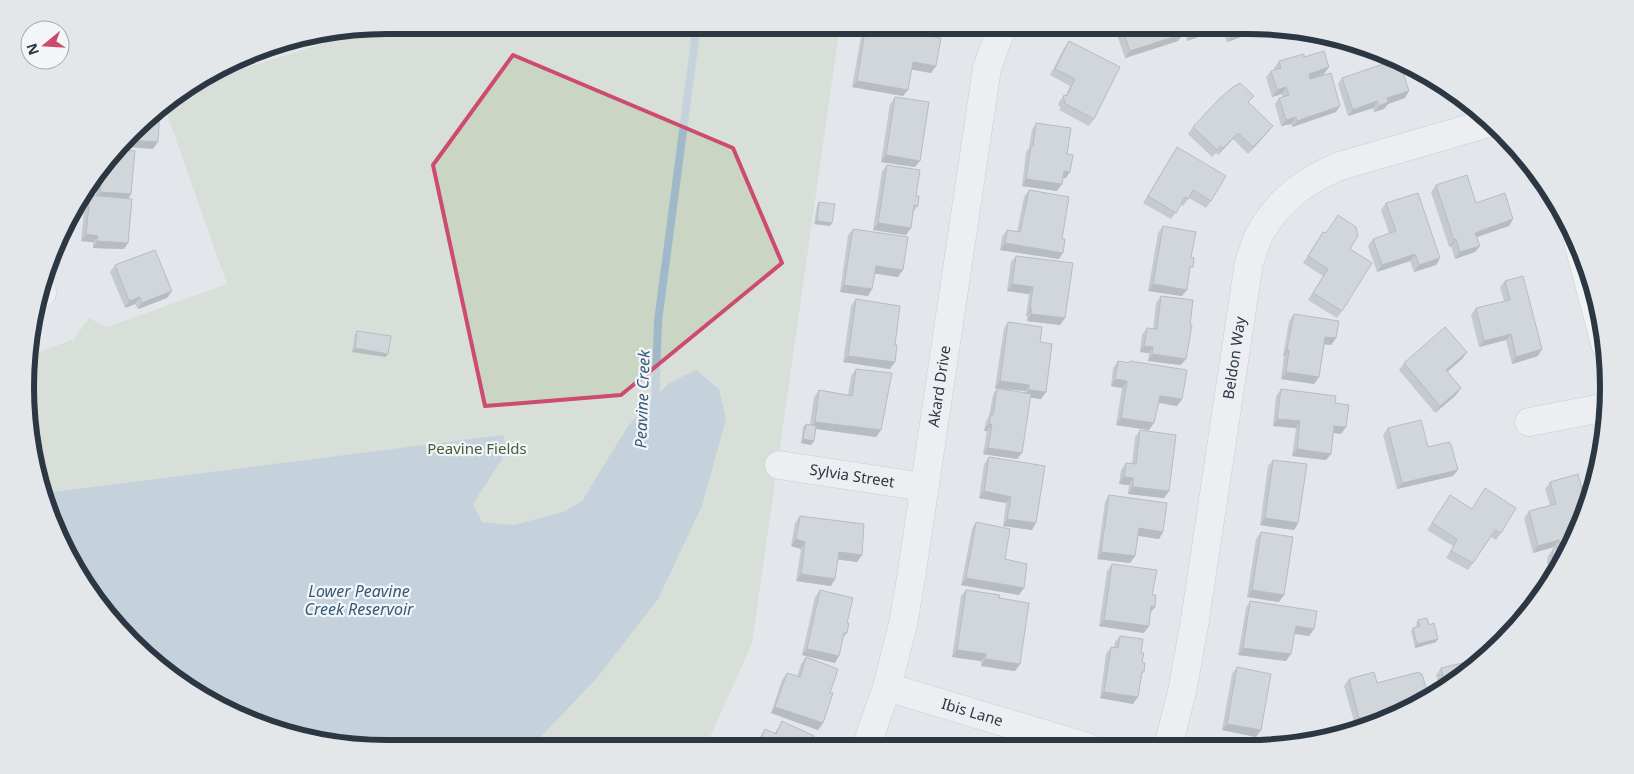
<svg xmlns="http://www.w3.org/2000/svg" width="1634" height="774" font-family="'Noto Sans',sans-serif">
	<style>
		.green { fill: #cad5c4 }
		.water { fill: #9fb9ca }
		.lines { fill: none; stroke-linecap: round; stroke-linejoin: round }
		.stream { stroke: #9fb9ca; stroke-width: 8 }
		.minor-casing { stroke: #a8afb5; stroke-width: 29 }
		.major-casing { stroke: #a2adb7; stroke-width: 29 }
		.minor { stroke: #f6f7f9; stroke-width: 28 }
		.major { stroke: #fff; stroke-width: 28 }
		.wall { fill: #a0a6ac }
		.shaded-wall { fill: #82878c }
		.building { fill: #bac1c8; stroke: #82878c }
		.marked { fill: none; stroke: #cd4b6e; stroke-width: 4; stroke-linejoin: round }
		.labels { text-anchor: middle; stroke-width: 4.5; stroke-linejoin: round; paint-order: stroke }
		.street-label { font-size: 15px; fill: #2b3743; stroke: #f3f6f8 }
		.park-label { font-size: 15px; fill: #445f38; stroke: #f3f6f8 }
		.water-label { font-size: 16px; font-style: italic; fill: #355a77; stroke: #f3f6f8 }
		.rim { fill: none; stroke: #2b3743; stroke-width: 6 }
	</style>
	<rect width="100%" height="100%" fill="#e3e7eb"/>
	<!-- green -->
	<path class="green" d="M 387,25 L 840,25 L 752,644 L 705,748 L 387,749 L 316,742 L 248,721 L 186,688 L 131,643 L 62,547 L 28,434 L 31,355 L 74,339 L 89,318 L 107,327 L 227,284 L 163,103 L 196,84 L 374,27 Z"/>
	<!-- water -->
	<path class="water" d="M 696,370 L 719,389 L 726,419 L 702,506 L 658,599 L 596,679 L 530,748 L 387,749 L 316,742 L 248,721 L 186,688 L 131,643 L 62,547 L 46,493 L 503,435 L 508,450 L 473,504 L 482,522 L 514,525 L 563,512 L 582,501 L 628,426 L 669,383 Z"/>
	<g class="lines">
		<!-- stream -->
		<path class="stream" d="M 655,407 L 658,321 L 697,25"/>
		<!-- minor casing -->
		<g class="minor-casing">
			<g id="minor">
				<path d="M 42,291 L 42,293"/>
				<path d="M 1529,422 L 1607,407"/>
				<path id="s1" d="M 779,465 L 924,487"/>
				<path id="s2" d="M 887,687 L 1087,747"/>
				<path id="s3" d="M 1168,746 L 1182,692 L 1195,620 L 1249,262 C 1253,253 1255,242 1260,233 C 1280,199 1304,181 1340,166 L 1492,122"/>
				<path id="s4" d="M 866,747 L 887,687 L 903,624 L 911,578 L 987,68 L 999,35 L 1005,25"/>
			</g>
		</g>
		<!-- major casing -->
		<g class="major-casing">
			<path id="major" d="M 1578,242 L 1605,344"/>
		</g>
		<!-- minor -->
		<use href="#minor" class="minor"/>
		<!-- major -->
		<use href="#major" class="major"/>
	</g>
	<!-- wall -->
	<path class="wall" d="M 866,25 L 936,66 L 931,73 L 912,69 L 903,96 L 852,87 L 862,31 Z
		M 1115,25 L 1180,25 L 1183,34 L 1178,41 L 1125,58 L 1114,26 Z
		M 1182,25 L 1247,25 L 1249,29 L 1244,36 L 1227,42 L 1221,29 L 1187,41 Z
		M 1248,25 L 1262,26 L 1259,30 L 1251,33 Z
		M 1069,41 L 1094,119 L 1089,126 L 1059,110 L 1061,108 L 1058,105 L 1059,102 L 1064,95 L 1066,95 L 1070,86 L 1050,75 L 1064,48 Z
		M 1304,57 L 1324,74 L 1336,112 L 1292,127 L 1291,124 L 1281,126 L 1275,104 L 1279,98 L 1283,97 L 1282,94 L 1272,97 L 1266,77 L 1271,71 L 1274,70 L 1274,68 L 1279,61 Z
		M 1403,62 L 1421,72 L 1408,77 Z
		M 1342,78 L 1405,98 L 1388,104 L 1384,109 L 1374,112 L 1373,108 L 1348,116 L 1338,84 Z
		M 1437,80 L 1448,86 L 1452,89 L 1442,92 Z
		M 895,97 L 915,167 L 881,162 L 890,104 Z
		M 1249,103 L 1273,126 L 1268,132 L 1248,154 L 1233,139 L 1218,155 L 1216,153 L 1212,157 L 1188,134 L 1193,127 Z
		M 1036,123 L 1067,154 L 1066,178 L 1063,178 L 1057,191 L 1022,186 L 1026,152 L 1029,148 L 1032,130 Z
		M 1177,147 L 1211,201 L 1206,208 L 1189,198 L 1183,206 L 1181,205 L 1171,219 L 1143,203 Z
		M 114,149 L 131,194 L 128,199 L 128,243 L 124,249 L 93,248 L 93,242 L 81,241 L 85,202 L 90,195 L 96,196 L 96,193 L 84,192 L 85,191 Z
		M 887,165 L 918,206 L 914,211 L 906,235 L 873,230 L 882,171 Z
		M 1436,185 L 1476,203 L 1513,219 L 1509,226 L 1477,237 L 1475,252 L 1455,259 L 1451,246 L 1449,247 L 1431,192 Z
		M 1029,190 L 1059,259 L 1000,250 L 1002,237 L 1007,230 L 1017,232 L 1024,197 Z
		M 819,202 L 832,223 L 830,226 L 814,224 L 817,205 Z
		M 1386,203 L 1440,258 L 1436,265 L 1414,272 L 1410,261 L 1377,272 L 1368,246 L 1373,239 L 1389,233 L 1381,210 Z
		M 1163,226 L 1191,257 L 1189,272 L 1182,296 L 1148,291 L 1158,233 Z
		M 853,229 L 898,277 L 875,273 L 872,289 L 868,296 L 840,292 L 848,235 Z
		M 1323,232 L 1350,249 L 1342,311 L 1337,318 L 1308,300 L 1323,276 L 1303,263 Z
		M 1016,256 L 1060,325 L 1027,321 L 1027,316 L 1026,316 L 1029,294 L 1007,291 L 1011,262 Z
		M 115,265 L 167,298 L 138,309 L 135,304 L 125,308 L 110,272 Z
		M 1505,281 L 1538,356 L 1512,364 L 1506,340 L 1479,347 L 1471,315 L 1476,308 L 1504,301 L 1500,287 Z
		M 1161,296 L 1181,365 L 1148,361 L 1149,353 L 1140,352 L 1142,335 L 1147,328 L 1153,329 L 1156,303 Z
		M 856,299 L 895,362 L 890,369 L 843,362 L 851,306 Z
		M 1294,314 L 1336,338 L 1331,345 L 1324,344 L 1319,377 L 1314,384 L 1281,379 L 1284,356 L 1283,356 L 1289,321 Z
		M 1008,322 L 1040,342 L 1046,392 L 1041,399 L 1030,397 L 1022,453 L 1017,459 L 983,454 L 987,431 L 984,431 L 986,421 L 989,416 L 993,395 L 997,388 L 1024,393 L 1025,391 L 995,388 L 1004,328 Z
		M 357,331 L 386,357 L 352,352 L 355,334 Z
		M 1467,352 L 1462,359 L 1447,372 L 1461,388 L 1456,395 L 1435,413 L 1399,370 L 1404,363 Z
		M 1118,361 L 1129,363 L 1130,361 L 1182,399 L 1177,406 L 1159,403 L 1149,430 L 1116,425 L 1122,388 L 1111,386 L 1113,368 Z
		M 856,369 L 881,430 L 876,437 L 816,429 L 814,441 L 811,445 L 801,443 L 803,427 L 806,424 L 810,425 L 814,397 L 819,390 L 848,395 L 851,376 Z
		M 1281,389 L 1335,403 L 1346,427 L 1341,434 L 1333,433 L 1331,454 L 1326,460 L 1292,456 L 1296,428 L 1273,426 L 1276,396 Z
		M 1388,428 L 1428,447 L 1453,476 L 1397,489 L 1383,435 Z
		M 1140,430 L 1169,491 L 1164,498 L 1128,494 L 1129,485 L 1119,484 L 1121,470 L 1126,463 L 1132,464 L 1135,437 Z
		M 989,457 L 1032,530 L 1003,526 L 1006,503 L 979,498 L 984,464 Z
		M 1273,460 L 1298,523 L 1294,530 L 1260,525 L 1268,466 Z
		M 1550,482 L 1581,526 L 1557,567 L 1552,569 L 1547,563 L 1548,556 L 1553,549 L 1555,548 L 1554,547 L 1533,553 L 1524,518 L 1529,511 L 1550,505 L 1545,489 Z
		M 1109,495 L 1163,532 L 1159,539 L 1138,536 L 1135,556 L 1130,563 L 1097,559 L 1105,502 Z
		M 1450,495 L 1501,533 L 1496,540 L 1491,537 L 1468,570 L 1446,558 L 1453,546 L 1427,530 Z
		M 800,516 L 862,555 L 857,562 L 838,559 L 831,586 L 796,581 L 801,549 L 791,546 L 795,523 Z
		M 976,522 L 1005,559 L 1019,595 L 961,585 L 972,529 Z
		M 1261,532 L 1279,602 L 1247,597 L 1256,539 Z
		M 1112,564 L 1152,595 L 1150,613 L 1144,633 L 1099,626 L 1107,571 Z
		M 820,590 L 847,623 L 847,633 L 843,638 L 835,663 L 802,655 L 815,597 Z
		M 966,590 L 999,598 L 1020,664 L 1015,671 L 981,666 L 981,661 L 952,657 L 961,596 Z
		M 1250,601 L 1314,629 L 1309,636 L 1294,634 L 1286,661 L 1238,655 L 1246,608 Z
		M 1418,620 L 1429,625 L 1438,639 L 1436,642 L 1415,648 L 1411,631 L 1413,628 L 1417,627 L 1416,624 Z
		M 1120,636 L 1141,653 L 1142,662 L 1141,676 L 1133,704 L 1100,698 L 1106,654 L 1111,647 L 1114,648 L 1115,642 Z
		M 806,657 L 830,693 L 823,723 L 818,730 L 771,713 L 782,680 L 787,673 L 797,677 L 801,664 Z
		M 1237,667 L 1256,737 L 1222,730 L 1232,674 Z
		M 1441,668 L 1468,674 L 1440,690 L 1436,675 Z
		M 1349,679 L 1386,721 L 1368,726 L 1367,722 L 1355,725 L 1344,686 Z
		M 782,721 L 808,748 L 755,748 L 761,735 L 765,729 L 775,733 Z"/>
	<!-- shaded-wall -->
	<path class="shaded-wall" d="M 1218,25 L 1224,25 L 1221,29 L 1187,41 L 1192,34 Z
		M 1256,26 L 1262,26 L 1259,30 L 1251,33 Z
		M 1249,29 L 1244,36 L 1227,42 L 1231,35 Z
		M 1183,34 L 1178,41 L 1125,58 L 1130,51 Z
		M 913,62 L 936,66 L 931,73 L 908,69 Z
		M 1329,67 L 1324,74 L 1304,81 L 1309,74 Z
		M 1416,69 L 1421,72 L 1408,77 L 1413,70 Z
		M 857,81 L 908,90 L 903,96 L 852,87 Z
		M 1447,85 L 1452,89 L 1442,92 Z
		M 1286,87 L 1282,94 L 1272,97 L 1277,90 Z
		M 1409,91 L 1405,98 L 1388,104 L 1384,109 L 1374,112 L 1379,106 L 1387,98 Z
		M 1377,101 L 1373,108 L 1348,116 L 1353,110 Z
		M 1340,106 L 1336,112 L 1292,127 L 1297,121 Z
		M 1296,117 L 1291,124 L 1281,126 L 1286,120 Z
		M 1273,126 L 1268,132 L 1248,154 L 1253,147 Z
		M 1238,133 L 1233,139 L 1218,155 L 1223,148 Z
		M 124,140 L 158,142 L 153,149 L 117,146 Z
		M 886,155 L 920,161 L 915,167 L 881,162 Z
		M 1064,171 L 1070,172 L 1066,178 L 1059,178 Z
		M 1026,179 L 1062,184 L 1057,191 L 1022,186 Z
		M 89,185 L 101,186 L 96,193 L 84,192 Z
		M 100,192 L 131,194 L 126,201 L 96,199 Z
		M 1513,219 L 1509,226 L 1471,239 L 1475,233 Z
		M 817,221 L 832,223 L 830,226 L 814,224 Z
		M 878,223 L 911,228 L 906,235 L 873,230 Z
		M 86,234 L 98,236 L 93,242 L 81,241 Z
		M 1456,239 L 1451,246 L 1449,247 L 1454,240 Z
		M 97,241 L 128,243 L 124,249 L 93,248 Z
		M 1005,243 L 1063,253 L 1059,259 L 1000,250 Z
		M 1480,246 L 1475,252 L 1455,259 L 1460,252 Z
		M 1415,254 L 1410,261 L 1377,272 L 1382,265 Z
		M 1440,258 L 1436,265 L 1414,272 L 1419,265 Z
		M 876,266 L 903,270 L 898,277 L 871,273 Z
		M 1012,284 L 1033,287 L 1029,294 L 1007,291 Z
		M 1153,284 L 1187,290 L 1182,296 L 1148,291 Z
		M 844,285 L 872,289 L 868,296 L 840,292 Z
		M 172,291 L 167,298 L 138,309 L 142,303 Z
		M 140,297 L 135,304 L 125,308 L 129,301 Z
		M 1030,309 L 1032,309 L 1027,316 L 1026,316 Z
		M 1031,314 L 1065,318 L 1060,325 L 1027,321 Z
		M 1511,334 L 1506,340 L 1479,347 L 1484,341 Z
		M 1325,337 L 1336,338 L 1331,345 L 1320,344 Z
		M 1144,346 L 1153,347 L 1149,353 L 1140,352 Z
		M 355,348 L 388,354 L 386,357 L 352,352 Z
		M 1287,349 L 1289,350 L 1284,356 L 1283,356 Z
		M 1542,349 L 1538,356 L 1512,364 L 1516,357 Z
		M 1467,352 L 1462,359 L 1441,377 L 1446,370 Z
		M 1152,354 L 1186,359 L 1181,365 L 1148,361 Z
		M 848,356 L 895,362 L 890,369 L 843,362 Z
		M 1286,372 L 1319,377 L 1314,384 L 1281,379 Z
		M 1115,379 L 1127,381 L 1122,388 L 1111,386 Z
		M 1000,381 L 1029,385 L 1025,391 L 995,388 Z
		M 1461,388 L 1456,395 L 1435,413 L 1440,406 Z
		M 1029,390 L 1046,392 L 1041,399 L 1024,397 Z
		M 1160,396 L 1182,399 L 1177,406 L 1156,402 Z
		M 1121,418 L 1154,423 L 1149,430 L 1116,425 Z
		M 1277,419 L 1300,421 L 1296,428 L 1273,426 Z
		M 815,422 L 881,430 L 876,437 L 810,428 Z
		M 989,424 L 992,424 L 987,431 L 984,431 Z
		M 1334,426 L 1346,427 L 1341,434 L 1329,432 Z
		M 803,439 L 814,441 L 811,445 L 801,443 Z
		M 988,448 L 1022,453 L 1017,459 L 983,454 Z
		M 1297,449 L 1331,454 L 1326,460 L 1292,456 Z
		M 1458,470 L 1453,476 L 1397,489 L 1402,483 Z
		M 1124,477 L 1133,478 L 1129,485 L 1119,484 Z
		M 1133,487 L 1169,491 L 1164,498 L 1128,494 Z
		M 984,491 L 1011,497 L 1006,503 L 979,498 Z
		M 1265,518 L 1298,523 L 1294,530 L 1260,525 Z
		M 1007,519 L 1036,523 L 1032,530 L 1003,526 Z
		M 1139,528 L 1163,532 L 1159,539 L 1134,535 Z
		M 796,539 L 805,542 L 801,549 L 791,546 Z
		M 1559,540 L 1554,547 L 1533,553 L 1538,546 Z
		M 839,552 L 862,555 L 857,562 L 834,559 Z
		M 1101,552 L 1135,556 L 1130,563 L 1097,559 Z
		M 1561,561 L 1557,567 L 1552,569 L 1557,562 Z
		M 801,574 L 835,579 L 831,586 L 796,581 Z
		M 966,578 L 1024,588 L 1019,595 L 961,585 Z
		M 1252,590 L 1284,595 L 1279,602 L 1247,597 Z
		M 1151,606 L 1155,607 L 1150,613 Z
		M 1104,620 L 1149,626 L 1144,633 L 1099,626 Z
		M 1296,626 L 1314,629 L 1309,636 L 1291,633 Z
		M 1438,639 L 1436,642 L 1415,648 L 1417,644 Z
		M 1243,648 L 1291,654 L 1286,661 L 1238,655 Z
		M 807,649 L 839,656 L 835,663 L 802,655 Z
		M 957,650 L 986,654 L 981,661 L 952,657 Z
		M 985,659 L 1020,664 L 1015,671 L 981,666 Z
		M 1104,692 L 1138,697 L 1133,704 L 1100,698 Z
		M 775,707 L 823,723 L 818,730 L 771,713 Z
		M 1399,714 L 1386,721 L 1371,725 L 1373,722 Z
		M 1371,715 L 1367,722 L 1355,725 L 1359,718 Z
		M 1227,724 L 1261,730 L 1256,737 L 1222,730 Z"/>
	<!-- building -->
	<path class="building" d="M 866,25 L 941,38 L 936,66 L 913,62 L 908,90 L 857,81 Z
		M 1121,25 L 1180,25 L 1183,34 L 1130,51 Z
		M 1189,25 L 1218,25 L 1192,34 Z
		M 1227,25 L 1247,25 L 1249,29 L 1231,35 Z
		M 1069,41 L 1120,67 L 1094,119 L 1064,103 L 1065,101 L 1063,98 L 1064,95 L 1067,96 L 1075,79 L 1055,69 Z
		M 1324,51 L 1329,67 L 1309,74 L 1310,79 L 1331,73 L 1340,106 L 1297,121 L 1296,117 L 1286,120 L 1279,98 L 1289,95 L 1286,87 L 1277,90 L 1271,71 L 1281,68 L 1279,61 L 1304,54 L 1304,57 Z
		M 1398,59 L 1399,60 L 1409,91 L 1387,98 L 1388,102 L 1379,106 L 1377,101 L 1353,110 L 1342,78 Z
		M 1240,83 L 1254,96 L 1248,102 L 1273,126 L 1253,147 L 1238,133 L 1223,148 L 1220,146 L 1217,150 L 1193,127 L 1219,99 L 1233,87 Z
		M 895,97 L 929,102 L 920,161 L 886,155 Z
		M 157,109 L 160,109 L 158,142 L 124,140 Z
		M 1036,123 L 1071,128 L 1067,154 L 1073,155 L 1070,172 L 1064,171 L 1062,184 L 1026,179 L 1031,146 L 1033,146 Z
		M 1177,147 L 1226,176 L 1211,201 L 1193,190 L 1188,199 L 1185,197 L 1176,213 L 1148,196 Z
		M 114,149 L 135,151 L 131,194 L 100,192 L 101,186 L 89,185 L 89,184 Z
		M 887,165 L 920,170 L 916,196 L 919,196 L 918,206 L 914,205 L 911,228 L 878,223 Z
		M 1467,175 L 1476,203 L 1505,193 L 1513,219 L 1475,233 L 1480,246 L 1460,252 L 1456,239 L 1454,240 L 1436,185 Z
		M 1029,190 L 1069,197 L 1062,239 L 1065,239 L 1063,253 L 1005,243 L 1007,230 L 1020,232 Z
		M 1418,193 L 1440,258 L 1419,265 L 1415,254 L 1382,265 L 1373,239 L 1396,231 L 1386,203 Z
		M 90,195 L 132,199 L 128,243 L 97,241 L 98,236 L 86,234 Z
		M 819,202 L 835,204 L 832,223 L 817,221 Z
		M 1338,215 L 1356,227 L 1358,236 L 1350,249 L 1372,263 L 1342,311 L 1313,293 L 1328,269 L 1308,256 L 1323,232 L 1326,233 Z
		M 1163,226 L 1196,232 L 1191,257 L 1194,258 L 1193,267 L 1190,267 L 1187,290 L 1153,284 Z
		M 853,229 L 908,237 L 903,270 L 876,266 L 872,289 L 844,285 Z
		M 155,250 L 172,291 L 142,303 L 140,297 L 129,301 L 115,265 Z
		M 1016,256 L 1073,263 L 1065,318 L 1031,314 L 1032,309 L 1030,309 L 1033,287 L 1012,284 Z
		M 1523,276 L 1542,349 L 1516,357 L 1511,334 L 1484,341 L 1476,308 L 1510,300 L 1505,281 Z
		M 1161,296 L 1193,300 L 1190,325 L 1192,325 L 1186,359 L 1152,354 L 1153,347 L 1144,346 L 1147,328 L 1157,329 Z
		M 856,299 L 900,306 L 895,345 L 897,345 L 895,362 L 848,356 Z
		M 1294,314 L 1339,321 L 1336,338 L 1325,337 L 1319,377 L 1286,372 L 1289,350 L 1287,349 Z
		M 1008,322 L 1042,327 L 1040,342 L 1052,344 L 1046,392 L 1029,390 L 1029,385 L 1000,381 Z
		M 1445,327 L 1467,352 L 1446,370 L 1461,388 L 1440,406 L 1404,363 Z
		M 357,331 L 391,336 L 388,354 L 355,348 Z
		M 1118,361 L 1129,363 L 1130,361 L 1187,370 L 1182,399 L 1160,396 L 1154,423 L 1121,418 L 1127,381 L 1115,379 Z
		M 856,369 L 892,373 L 881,430 L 815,422 L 819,390 L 852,396 Z
		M 997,388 L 1031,394 L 1022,453 L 988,448 L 992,424 L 989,424 L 991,414 L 993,415 Z
		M 1281,389 L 1336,396 L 1335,403 L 1349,405 L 1346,427 L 1334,426 L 1331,454 L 1297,449 L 1300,421 L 1277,419 Z
		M 1421,420 L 1428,447 L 1449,442 L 1450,444 L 1451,444 L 1458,470 L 1402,483 L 1388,428 Z
		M 806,424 L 816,426 L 814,441 L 803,439 Z
		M 1140,430 L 1176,435 L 1169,491 L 1133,487 L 1133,478 L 1124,477 L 1126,463 L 1136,464 Z
		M 989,457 L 1045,466 L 1036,523 L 1007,519 L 1011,497 L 984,491 Z
		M 1273,460 L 1307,464 L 1298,523 L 1265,518 Z
		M 1578,474 L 1587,508 L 1581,526 L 1561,561 L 1557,562 L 1552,556 L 1553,549 L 1561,546 L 1559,540 L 1538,546 L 1529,511 L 1556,504 L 1550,482 Z
		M 1485,488 L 1516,508 L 1501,533 L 1495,530 L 1473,563 L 1451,551 L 1457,539 L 1432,523 L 1450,495 L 1472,509 Z
		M 1109,495 L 1167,503 L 1163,532 L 1139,528 L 1135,556 L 1101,552 Z
		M 800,516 L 864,524 L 862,555 L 839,552 L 835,579 L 801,574 L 805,542 L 796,539 Z
		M 976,522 L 1010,529 L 1005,559 L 1027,564 L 1024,588 L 966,578 Z
		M 1261,532 L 1293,537 L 1284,595 L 1252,590 Z
		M 1112,564 L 1157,570 L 1152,595 L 1156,595 L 1155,607 L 1151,606 L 1149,626 L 1104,620 Z
		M 820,590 L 853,598 L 847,623 L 849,623 L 847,633 L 844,633 L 839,656 L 807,649 Z
		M 966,590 L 1000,595 L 999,598 L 1029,603 L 1020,664 L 985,659 L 986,654 L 957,650 Z
		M 1250,601 L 1317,611 L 1314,629 L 1296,626 L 1291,654 L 1243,648 Z
		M 1427,618 L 1429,625 L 1434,623 L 1438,639 L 1417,644 L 1413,628 L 1420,626 L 1418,620 Z
		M 1120,636 L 1143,639 L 1141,653 L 1144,653 L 1142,662 L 1145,663 L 1144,672 L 1142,672 L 1138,697 L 1104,692 L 1111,647 L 1118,648 Z
		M 806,657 L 838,669 L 830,693 L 833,693 L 823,723 L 775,707 L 787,673 L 800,677 Z
		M 1484,658 L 1468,674 L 1446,687 L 1441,668 Z
		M 1237,667 L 1271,674 L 1261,730 L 1227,724 Z
		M 1374,672 L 1377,683 L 1419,672 L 1420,674 L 1422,674 L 1426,688 L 1425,692 L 1426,698 L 1399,714 L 1373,722 L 1371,715 L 1359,718 L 1349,679 Z
		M 782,721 L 814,736 L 808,748 L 757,748 L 765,729 L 776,734 Z"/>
	<!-- marked area -->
	<path d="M0 0H1634V774H0ZM 513,55 L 733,148 L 782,263 L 621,395 L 485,406 L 433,165 Z" fill="#e3e7eb" fill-opacity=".55" fill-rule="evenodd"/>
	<path class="marked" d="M 513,55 L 733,148 L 782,263 L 621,395 L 485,406 L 433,165 Z"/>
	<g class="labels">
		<!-- street labels -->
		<g class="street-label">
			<text dy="5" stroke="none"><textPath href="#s3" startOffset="394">Beldon Way</textPath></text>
			<text dy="5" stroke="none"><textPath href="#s4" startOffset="369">Akard Drive</textPath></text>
			<text dy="5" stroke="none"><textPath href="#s1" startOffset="74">Sylvia Street</textPath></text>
			<text dy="5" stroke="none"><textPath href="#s2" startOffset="89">Ibis Lane</textPath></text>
		</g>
		<!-- park labels -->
		<g class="park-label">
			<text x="477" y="454">Peavine Fields</text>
		</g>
		<!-- water labels -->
		<g class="water-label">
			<text transform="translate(642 399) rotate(-88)" y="6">Peavine Creek</text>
			<text x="359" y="597">Lower Peavine<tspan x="359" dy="18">Creek Reservoir</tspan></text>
		</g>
	</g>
	<!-- crop -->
	<path d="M0 0H1634V774H0ZM387 34H1247A353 353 0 0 1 1600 387V387A353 353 0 0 1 1247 740H387A353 353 0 0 1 34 387V387A353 353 0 0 1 387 34Z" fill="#e3e7ea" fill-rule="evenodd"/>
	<path class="rim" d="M387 34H1247A353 353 0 0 1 1600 387V387A353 353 0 0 1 1247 740H387A353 353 0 0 1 34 387V387A353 353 0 0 1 387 34Z"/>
	<!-- north arrow -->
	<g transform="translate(45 45) rotate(252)"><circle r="24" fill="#f3f6f8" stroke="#a3aab0"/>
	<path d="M0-4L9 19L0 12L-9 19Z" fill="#cd4b6e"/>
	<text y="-8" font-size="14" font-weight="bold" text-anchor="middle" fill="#2b3743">N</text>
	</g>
</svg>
